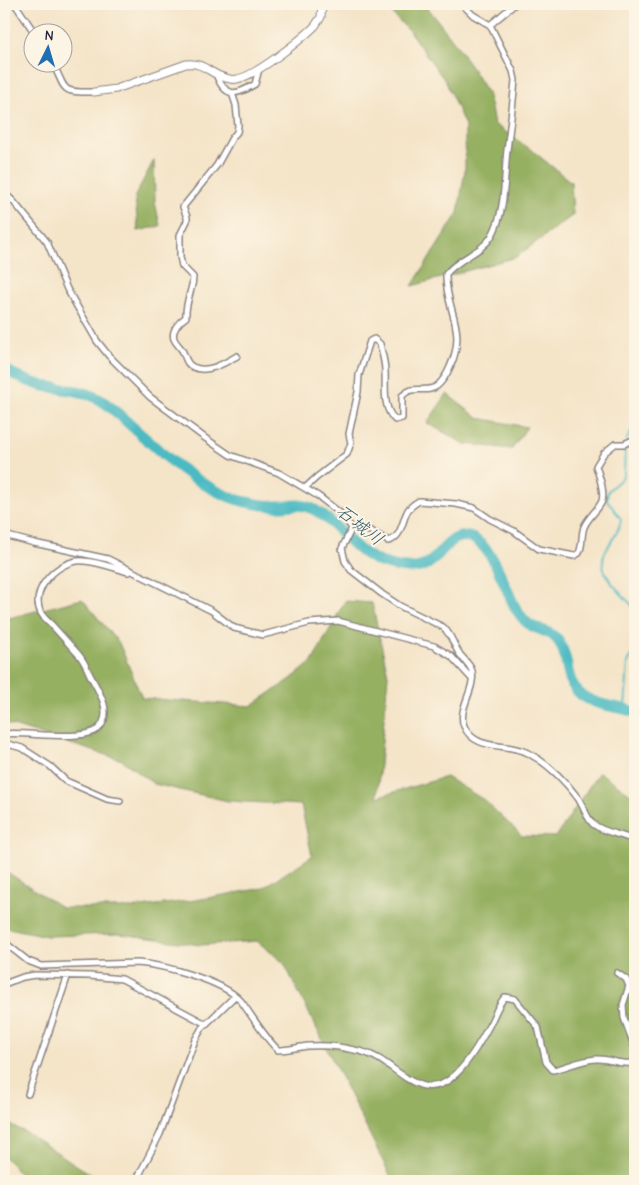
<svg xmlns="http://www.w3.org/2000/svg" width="639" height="1185" font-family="'Comic Neue','Klee One',sans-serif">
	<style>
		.forest { fill: #96b062; stroke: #5c694e }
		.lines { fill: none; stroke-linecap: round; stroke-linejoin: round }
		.stream { stroke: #4bbac2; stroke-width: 2 }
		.river { stroke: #4bbac2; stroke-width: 11 }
		.street-casing { stroke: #8b8382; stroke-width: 8 }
		.secondary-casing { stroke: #8b8382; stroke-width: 9 }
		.street { stroke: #fff; stroke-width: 5 }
		.secondary { stroke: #fff; stroke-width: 7 }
		.labels { text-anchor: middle; stroke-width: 4; stroke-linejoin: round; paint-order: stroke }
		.water-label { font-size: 18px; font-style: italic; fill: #30576a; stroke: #fcf5e5 }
	</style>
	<rect width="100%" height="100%" fill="#fcf5e5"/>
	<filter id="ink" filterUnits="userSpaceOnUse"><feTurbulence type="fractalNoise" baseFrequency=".02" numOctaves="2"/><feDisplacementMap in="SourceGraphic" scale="10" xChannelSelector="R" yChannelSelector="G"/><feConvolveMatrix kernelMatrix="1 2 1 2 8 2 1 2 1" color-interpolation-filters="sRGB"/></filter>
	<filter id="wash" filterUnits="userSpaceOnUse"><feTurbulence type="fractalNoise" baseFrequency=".0096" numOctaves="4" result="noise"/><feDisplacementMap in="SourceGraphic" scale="20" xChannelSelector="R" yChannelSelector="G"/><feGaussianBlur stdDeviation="1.12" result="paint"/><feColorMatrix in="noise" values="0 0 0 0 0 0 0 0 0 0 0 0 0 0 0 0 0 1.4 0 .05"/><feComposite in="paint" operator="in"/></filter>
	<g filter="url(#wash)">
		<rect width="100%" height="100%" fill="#f4e4c8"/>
		<!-- forest -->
		<path class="forest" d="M 383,4 L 425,4 L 461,51 L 488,94 L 494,124 L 533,151 L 571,182 L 573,215 L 516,257 L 412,286 L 458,213 L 465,170 L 465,126 L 446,82 L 409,31 Z
			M 154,160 L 155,202 L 160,226 L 138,231 L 135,196 Z
			M 447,394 L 478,418 L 527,427 L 512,449 L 465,444 L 427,423 Z
			M 82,599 L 119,643 L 142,698 L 251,706 L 291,679 L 312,662 L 345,601 L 372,603 L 388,675 L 377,797 L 446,777 L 484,800 L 522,836 L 556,837 L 599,772 L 635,797 L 635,1181 L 393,1181 L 284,963 L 257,941 L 201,945 L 120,934 L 47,936 L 4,927 L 4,870 L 62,908 L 133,908 L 196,900 L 263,888 L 312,856 L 301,805 L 228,801 L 154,784 L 122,760 L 4,723 L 4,614 L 9,618 Z
			M 4,1122 L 27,1133 L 101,1181 L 26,1181 L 4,1156 Z"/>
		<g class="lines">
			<!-- stream -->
			<path class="stream" d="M 626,441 L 629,435 L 635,427
				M 625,446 L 624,474 L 622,478 L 608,491 L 607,500 L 621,519 C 620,530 613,538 608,547 C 591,572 621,591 635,609
				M 625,709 L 628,662 L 635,650"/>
			<!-- river -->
			<path class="river" d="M 4,369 C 16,376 31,383 44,386 C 65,390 84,389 102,401 C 115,409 124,420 135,429 C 163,454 190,480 225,495 C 240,502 259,505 276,506 C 292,507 297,501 315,510 C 339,524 353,552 380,562 C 392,566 411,571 423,566 C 440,561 449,529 472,538 C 494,547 505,589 516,609 C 520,615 525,623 532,626 C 542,631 553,632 559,642 C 570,658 564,679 579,693 C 594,706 617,706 635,712"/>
		</g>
	</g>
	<g filter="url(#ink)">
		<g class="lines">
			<!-- street casing -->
			<g class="street-casing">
				<path id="street" d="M 15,4 L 34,32
					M 490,25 L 515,4
					M 52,62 C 67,89 58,93 94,92
					M 216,74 C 225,98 236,96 255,84 L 259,69
					M 232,93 L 236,105 L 238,126 L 237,132 L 232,138 L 217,165 L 183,207 L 187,217 L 187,221 L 180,235 L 180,257 L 182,266 L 193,277 C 193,290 185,301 186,317 C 180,321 171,330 174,339 C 176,344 181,347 183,352 C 186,358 186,364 193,367 C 207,374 225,363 237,356
					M 4,193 L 13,201 L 47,242 L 67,289 L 97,341 L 109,356 L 150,397 L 205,438 L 230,455 L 279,473 L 318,496 L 340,513 L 352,528 L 371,531 L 388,541 C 401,539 402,522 407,512 C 409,507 414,504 419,501 L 456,504 L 474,508 L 490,519 L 514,531 L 539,549 L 574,556 L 579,553 C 583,545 581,535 584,527 C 589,516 599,509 602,501 C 605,491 599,476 596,466 L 604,453 L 615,444 L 624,444 L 635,439
					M 305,488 L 317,477 L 347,454 L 351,443 L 349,434 L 358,392 L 359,375 L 370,341 L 374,339 L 380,344 C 382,353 385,362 385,371 C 386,388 382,407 395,420 L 402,418 L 402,396 C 404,394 408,391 411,390 C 420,388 429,392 437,386 C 443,381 447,374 450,367 C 468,328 445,310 446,274 C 458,258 481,253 491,237 C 506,213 504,177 507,150 C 510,127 513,104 515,80 L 513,71 L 490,25 L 473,15 L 462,4
					M 352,528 L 342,548 L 345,561 L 351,570 L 382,594 L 400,606 L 443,627 C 451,634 453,644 459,653 C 462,658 470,664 472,671 C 476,689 457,709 464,726 C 475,752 507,742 528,753 C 547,763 565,781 578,798 C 584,807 586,817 593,824 C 604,833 623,834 635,841
					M 4,535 L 34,543 L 108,559 L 212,611 L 234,628 L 263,635 L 309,623 L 338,621 L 434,646 L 451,656 L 472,679
					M 4,734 C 25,731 88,743 100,727 C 113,711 98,690 90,675 C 87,668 84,661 79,655 C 70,645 60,634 51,624 C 48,621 43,617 41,613 C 28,589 61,558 84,561 C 99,562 114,568 128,572
					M 4,743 L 22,748 L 50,766 L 66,781 L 107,799 L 120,801
					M 4,942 L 28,961 L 41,966 L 138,963 C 163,965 224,981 241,1001 C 252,1016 265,1038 278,1050 C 288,1050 298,1047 308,1046 C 323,1045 339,1046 354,1050 C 362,1051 372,1055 379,1059 C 405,1075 426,1103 456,1074 C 470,1061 481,1041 490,1024 C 495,1015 498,1004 505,997 L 515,999 L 538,1027 L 546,1062 L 553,1070 C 567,1067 581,1060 596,1059 C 609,1058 619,1065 632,1063 L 635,1058
					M 617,973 L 626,979 L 629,986 L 623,1005 L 624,1018 L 635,1048
					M 4,984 L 23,977 L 35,975 L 90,976 L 122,979 L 206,1024
					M 28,1094 L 68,975
					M 136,1181 L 160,1134 L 195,1040 L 202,1028 L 235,996"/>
			</g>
			<!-- secondary casing -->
			<g class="secondary-casing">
				<path id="secondary" d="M 94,92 L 116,89 L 186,64 C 205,62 209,74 226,78 C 229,79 234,80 237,79 C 254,77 302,39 315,26 L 321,17 L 322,4"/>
			</g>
			<!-- street -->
			<use href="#street" class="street"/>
			<!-- secondary -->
			<use href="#secondary" class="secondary"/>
		</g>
	</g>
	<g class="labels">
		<!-- water labels -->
		<g class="water-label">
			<text transform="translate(360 525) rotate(38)" y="6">石城川</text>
		</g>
	</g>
	<!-- margin -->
	<rect width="639" height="1185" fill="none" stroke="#fcf5e5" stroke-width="20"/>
	<!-- north arrow -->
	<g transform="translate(48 48) rotate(5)"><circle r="24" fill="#fcf5e5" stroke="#a5a1a1"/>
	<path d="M0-4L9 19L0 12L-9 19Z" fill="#1f6fb2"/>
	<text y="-8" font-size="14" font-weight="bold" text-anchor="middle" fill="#22223b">N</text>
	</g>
</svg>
